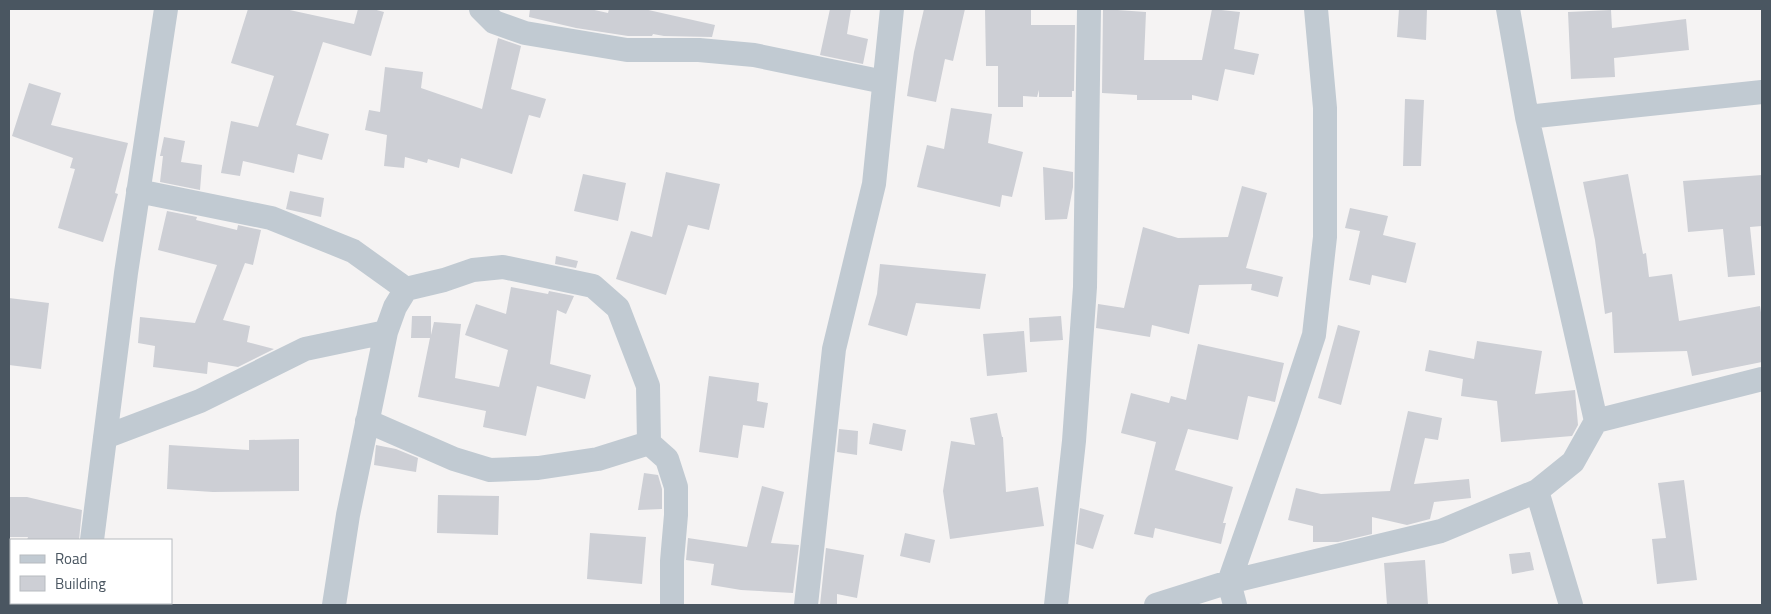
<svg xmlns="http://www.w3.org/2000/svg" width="1771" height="614" font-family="'Titillium Web',sans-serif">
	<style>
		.building { fill: #cdcfd5 }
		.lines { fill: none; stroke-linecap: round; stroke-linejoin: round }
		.minor { stroke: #c1cad2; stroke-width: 24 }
	</style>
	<rect width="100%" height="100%" fill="#f5f3f3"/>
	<!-- building -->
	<path class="building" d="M 248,9 L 285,9 L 354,24 L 358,9 L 373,9 L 384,12 L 371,56 L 323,42 L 296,125 L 329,134 L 322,160 L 298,154 L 294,173 L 243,161 L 240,176 L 221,173 L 231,121 L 258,127 L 274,76 L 231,63 Z
		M 530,9 L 590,9 L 608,13 L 609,9 L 644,9 L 715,25 L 712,37 L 664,36 L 653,34 L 652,36 L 628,36 L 576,28 L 529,17 Z
		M 830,9 L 851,9 L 847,34 L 868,39 L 863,64 L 820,55 Z
		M 924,9 L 965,9 L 953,61 L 945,59 L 936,102 L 907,96 L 914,52 Z
		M 985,9 L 1031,9 L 1031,25 L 1075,25 L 1074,91 L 1072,91 L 1072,97 L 1039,97 L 1039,90 L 1037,97 L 1023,96 L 1023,107 L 998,107 L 998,66 L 986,66 Z
		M 1103,9 L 1146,12 L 1144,60 L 1202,60 L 1212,9 L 1240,12 L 1234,49 L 1259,54 L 1254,75 L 1225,69 L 1218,101 L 1192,95 L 1192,100 L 1137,100 L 1137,95 L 1102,93 Z
		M 1399,9 L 1427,9 L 1426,40 L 1397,37 Z
		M 1611,10 L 1612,28 L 1686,19 L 1689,50 L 1614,58 L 1615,77 L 1571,79 L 1568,12 Z
		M 498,38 L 521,46 L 511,89 L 546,99 L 540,118 L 529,115 L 512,174 L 461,158 L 459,168 L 428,159 L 427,163 L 405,157 L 404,168 L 384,166 L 387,135 L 365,130 L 369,110 L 380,112 L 385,67 L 423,72 L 421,88 L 482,109 Z
		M 29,83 L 61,93 L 51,125 L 128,143 L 115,193 L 118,194 L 103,242 L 58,228 L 75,169 L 70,168 L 73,158 L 12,136 Z
		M 1405,99 L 1424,100 L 1421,166 L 1403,166 Z
		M 951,108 L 992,114 L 988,143 L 1023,152 L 1012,197 L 1002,195 L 1000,207 L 917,187 L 927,145 L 944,149 Z
		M 164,137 L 185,141 L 181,162 L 202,165 L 200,190 L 160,182 L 163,156 L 160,156 Z
		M 1043,167 L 1073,172 L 1073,187 L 1067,219 L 1045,220 Z
		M 666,172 L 720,184 L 709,230 L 688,225 L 666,295 L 616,279 L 631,231 L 652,237 Z
		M 583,174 L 626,183 L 618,221 L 574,211 Z
		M 1628,174 L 1643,254 L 1646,253 L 1649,277 L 1672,274 L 1679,321 L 1760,306 L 1762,319 L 1762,362 L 1692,376 L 1687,351 L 1614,353 L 1612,312 L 1605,314 L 1595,240 L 1583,182 Z
		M 1762,175 L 1762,226 L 1750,227 L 1755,275 L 1728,277 L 1723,229 L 1688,232 L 1683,181 Z
		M 1242,186 L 1267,193 L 1246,268 L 1283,277 L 1278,297 L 1251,290 L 1252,284 L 1199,285 L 1189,334 L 1152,325 L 1150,337 L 1096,328 L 1098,304 L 1124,308 L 1143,227 L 1178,238 L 1228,237 Z
		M 290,191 L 324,198 L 321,217 L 286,209 Z
		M 1350,208 L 1388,216 L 1383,235 L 1416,243 L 1406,283 L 1372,275 L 1370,285 L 1349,280 L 1360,231 L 1345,228 Z
		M 167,211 L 197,217 L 196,220 L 237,230 L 238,225 L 261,230 L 253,265 L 245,263 L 223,320 L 250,326 L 247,342 L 274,349 L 238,367 L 208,362 L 207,374 L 153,367 L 155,346 L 138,343 L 140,317 L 195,323 L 217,265 L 158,250 Z
		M 556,256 L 578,261 L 576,268 L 555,264 Z
		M 880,264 L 986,274 L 980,309 L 916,303 L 907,336 L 868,325 L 877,294 Z
		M 511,287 L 548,294 L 549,291 L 574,296 L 566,314 L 557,310 L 550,364 L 591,375 L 585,399 L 537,386 L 526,436 L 483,427 L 486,411 L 418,397 L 430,338 L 411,338 L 412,316 L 431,316 L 431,335 L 434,322 L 461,324 L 455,378 L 499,387 L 508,350 L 465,335 L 476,304 L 506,314 Z
		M 9,298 L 49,303 L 41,369 L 9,365 Z
		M 1061,316 L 1063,340 L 1030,342 L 1029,318 Z
		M 1338,325 L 1360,331 L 1341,405 L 1318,398 Z
		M 1024,331 L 1027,372 L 987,376 L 983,334 Z
		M 1477,341 L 1542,351 L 1535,394 L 1575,390 L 1578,425 L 1572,436 L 1501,442 L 1497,401 L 1461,396 L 1463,379 L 1425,371 L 1429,350 L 1474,359 Z
		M 1198,344 L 1284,363 L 1275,402 L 1248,396 L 1238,440 L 1188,429 L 1175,470 L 1233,487 L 1223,523 L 1226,523 L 1221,544 L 1155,528 L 1153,538 L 1134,534 L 1156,442 L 1121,433 L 1131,393 L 1169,403 L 1171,396 L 1186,400 Z
		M 709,376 L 759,383 L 757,401 L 768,403 L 764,428 L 743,425 L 738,458 L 699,452 Z
		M 1408,411 L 1442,418 L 1438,440 L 1425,438 L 1414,484 L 1469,479 L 1471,498 L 1434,502 L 1430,519 L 1407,525 L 1372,517 L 1372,534 L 1338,542 L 1313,542 L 1313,526 L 1288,520 L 1296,488 L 1321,494 L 1390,491 Z
		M 997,413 L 1002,437 L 1003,437 L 1006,492 L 1038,487 L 1044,526 L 950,539 L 943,491 L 951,441 L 975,445 L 970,418 Z
		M 873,423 L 906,430 L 902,451 L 869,444 Z
		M 839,429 L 858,431 L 857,455 L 837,452 Z
		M 299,439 L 299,491 L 213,492 L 167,489 L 169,445 L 249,450 L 249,440 Z
		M 376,445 L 396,449 L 418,458 L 416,472 L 374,465 Z
		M 644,473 L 658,475 L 662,489 L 662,509 L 638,510 Z
		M 1684,480 L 1697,580 L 1657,584 L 1652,539 L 1666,538 L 1658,483 Z
		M 762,486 L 784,492 L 771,543 L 799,545 L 793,593 L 741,590 L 711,585 L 714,564 L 686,560 L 688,538 L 747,547 Z
		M 438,495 L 499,496 L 498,535 L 437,533 Z
		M 9,497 L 27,497 L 82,510 L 79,540 L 27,540 L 28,537 L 9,537 Z
		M 1080,508 L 1104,515 L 1093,549 L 1076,544 Z
		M 590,533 L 646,537 L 642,584 L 587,579 Z
		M 905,533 L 935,540 L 930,563 L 900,556 Z
		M 826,548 L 864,555 L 857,598 L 837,594 L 837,605 L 820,605 Z
		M 1530,552 L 1534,570 L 1512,574 L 1509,554 Z
		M 1425,560 L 1428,605 L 1387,605 L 1384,563 Z"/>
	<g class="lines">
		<!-- minor -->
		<path class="minor" d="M 481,9 L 494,22 L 525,33 L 627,50 L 699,50 L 754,55 L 884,82
			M 1508,9 L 1527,117 L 1596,421
			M 1527,117 L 1762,92
			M 138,191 L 271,218 L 353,251 L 406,289
			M 367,421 L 454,459 L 490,470 L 538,468 L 598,459 L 649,443
			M 105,437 L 200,401 L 305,349 L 386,332
			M 1537,491 L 1571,605
			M 92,540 L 126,273 L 166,9
			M 84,605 L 84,603
			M 334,605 L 348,515 L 386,332 L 395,307 L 406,289 L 444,280 L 473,270 L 503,267 L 593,286 L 618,308 L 648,386 L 649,443 L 667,459 L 676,487 L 676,515 L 672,561 L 672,605
			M 806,605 L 834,349 L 874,184 L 892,9
			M 1056,605 L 1074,441 L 1085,287 L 1089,9
			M 1156,605 L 1229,582 L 1441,531 L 1537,491 L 1573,462 L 1596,421 L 1762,379
			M 1235,605 L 1229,582 L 1286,420 L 1314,335 L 1325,237 L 1325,108 L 1316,9"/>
	</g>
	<!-- border -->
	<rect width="1771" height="614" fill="none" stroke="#4a5661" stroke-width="20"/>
	<!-- legend -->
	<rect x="10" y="539" width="162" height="65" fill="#ffffff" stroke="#b7bbc0"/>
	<rect x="20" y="555" width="25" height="8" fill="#c1cad2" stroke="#b7bbc0"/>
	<text x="55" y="564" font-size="15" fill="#4a5661">Road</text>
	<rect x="20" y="576" width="25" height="15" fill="#cdcfd5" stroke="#b7bbc0"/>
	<text x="55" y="589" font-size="15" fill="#4a5661">Building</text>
</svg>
